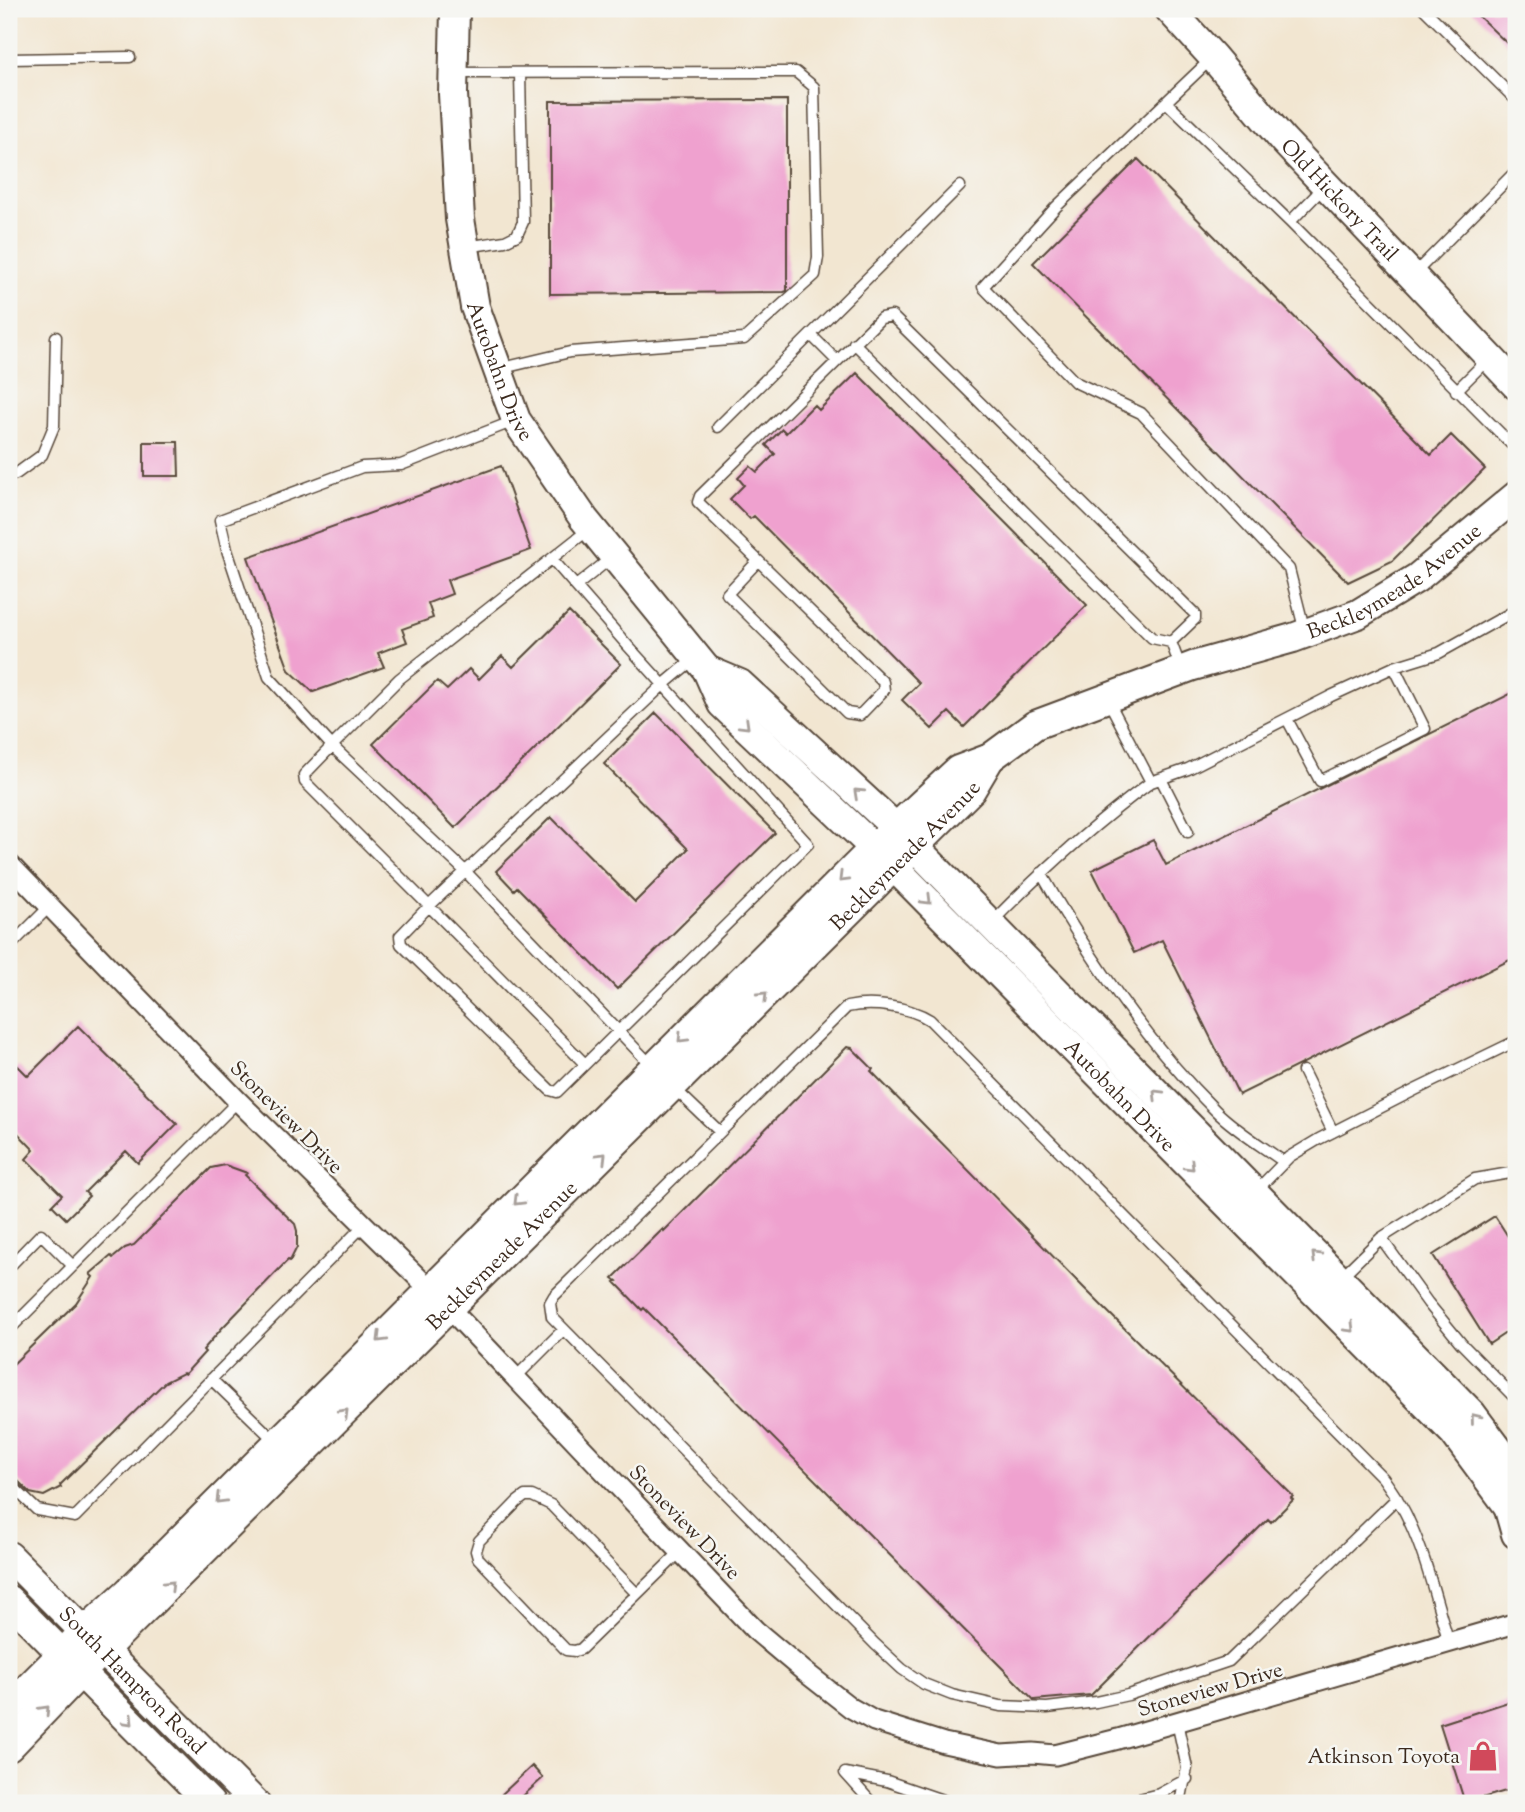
<svg xmlns="http://www.w3.org/2000/svg" width="1525" height="1812" font-family="'Sorts Mill Goudy',serif">
	<style>
		.building { fill: #efa1cf }
		.lines { fill: none; stroke-linecap: round; stroke-linejoin: round }
		.lane-casing { stroke: #564639; stroke-width: 13 }
		.street-casing { stroke: #564639; stroke-width: 23 }
		.secondary-casing { stroke: #564639; stroke-width: 32 }
		.lane { stroke: #fff; stroke-width: 10 }
		.street { stroke: #fff; stroke-width: 19 }
		.secondary { stroke: #fff; stroke-width: 28 }
		.oneway { stroke: #a79f9a }
		.labels { text-anchor: middle; stroke-width: 5; stroke-linejoin: round; paint-order: stroke }
		.street-label { font-size: 21px; fill: #3b2a1e; stroke: #f6f6f2 }
		.poi-label { font-size: 21px; fill: #3b2a1e; stroke: #f6f6f2; text-anchor: end }
	</style>
	<rect width="100%" height="100%" fill="#f6f6f2"/>
	<filter id="ink" filterUnits="userSpaceOnUse"><feTurbulence type="fractalNoise" baseFrequency=".0143" numOctaves="2"/><feDisplacementMap in="SourceGraphic" scale="14" xChannelSelector="R" yChannelSelector="G"/><feConvolveMatrix kernelMatrix="1 2 1 2 8 2 1 2 1" color-interpolation-filters="sRGB"/></filter>
	<filter id="wash" filterUnits="userSpaceOnUse"><feTurbulence type="fractalNoise" baseFrequency=".00686" numOctaves="4" result="noise"/><feDisplacementMap in="SourceGraphic" scale="28" xChannelSelector="R" yChannelSelector="G"/><feGaussianBlur stdDeviation="1.57" result="paint"/><feColorMatrix in="noise" values="0 0 0 0 0 0 0 0 0 0 0 0 0 0 0 0 0 1.4 0 .05"/><feComposite in="paint" operator="in"/></filter>
	<g filter="url(#wash)">
		<rect width="100%" height="100%" fill="#f2e6d1"/>
		<g id="blocks">
			<!-- building -->
			<path class="building" d="M 1471,9 L 1516,9 L 1516,52 Z
				M 787,100 L 787,291 L 784,292 L 550,294 L 550,101 Z
				M 1138,159 L 1431,455 L 1451,435 L 1485,469 L 1392,561 L 1348,582 L 1033,263 Z
				M 857,373 L 1087,605 L 964,727 L 949,712 L 932,729 L 902,700 L 919,683 L 754,516 L 750,519 L 730,499 L 744,485 L 738,478 L 750,466 L 757,472 L 775,454 L 766,445 L 782,429 L 786,433 L 814,405 L 819,410 Z
				M 144,442 L 178,442 L 179,476 L 144,476 Z
				M 501,466 L 531,550 L 447,580 L 452,594 L 428,603 L 433,618 L 402,629 L 407,642 L 378,653 L 384,667 L 313,692 L 289,670 L 248,557 Z
				M 569,612 L 621,664 L 455,828 L 373,744 L 437,681 L 447,690 L 469,669 L 479,679 L 502,656 L 513,667 Z
				M 1516,691 L 1516,957 L 1239,1095 L 1162,940 L 1134,953 L 1092,870 L 1153,840 L 1166,865 Z
				M 656,713 L 775,833 L 617,989 L 517,887 L 514,890 L 496,871 L 551,817 L 635,902 L 688,849 L 604,764 Z
				M 78,1026 L 177,1124 L 138,1163 L 126,1151 L 85,1192 L 89,1196 L 66,1219 L 52,1205 L 62,1195 L 26,1159 L 34,1150 L 9,1124 L 9,1075 L 18,1066 L 28,1076 Z
				M 847,1047 L 852,1048 L 873,1069 L 871,1071 L 1084,1288 L 1293,1496 L 1291,1498 L 1293,1500 L 1271,1522 L 1268,1519 L 1091,1695 L 1034,1700 L 644,1308 L 642,1310 L 615,1282 L 617,1281 L 613,1278 L 663,1229 L 664,1231 Z
				M 225,1165 L 247,1173 L 245,1175 L 295,1224 L 297,1231 L 297,1247 L 290,1261 L 288,1260 L 222,1328 L 203,1350 L 205,1352 L 185,1374 L 183,1373 L 165,1382 L 60,1485 L 61,1487 L 44,1496 L 30,1493 L 9,1472 L 9,1368 L 76,1303 L 93,1277 L 90,1274 L 111,1256 L 113,1258 L 125,1248 L 134,1245 L 211,1168 Z
				M 1495,1216 L 1516,1249 L 1516,1326 L 1489,1344 L 1433,1255 Z
				M 1511,1701 L 1516,1717 L 1516,1788 L 1465,1803 L 1440,1724 Z
				M 532,1766 L 543,1778 L 515,1803 L 511,1803 L 502,1794 Z"/>
		</g>
	</g>
	<g filter="url(#ink)">
		<use href="#blocks" fill-opacity="0" stroke="#564639" stroke-width="2"/>
		<g class="lines">
			<!-- lane casing -->
			<g class="lane-casing">
				<path id="lane" d="M 1424,9 L 1516,100
					M 9,59 L 130,57
					M 1211,59 L 1056,207 L 983,287 L 1075,382 L 1141,413 L 1289,569 L 1305,632
					M 456,73 L 796,72 L 814,87 L 818,257 L 815,275 L 744,339 L 570,352 L 499,369
					M 1166,102 L 1290,222 L 1511,444
					M 1290,222 L 1325,186
					M 466,247 L 505,241 L 517,235 L 523,222 L 520,73
					M 1413,275 L 1516,171
					M 811,335 L 837,361
					M 854,343 L 1152,638 L 1171,642
					M 1456,391 L 1487,360
					M 514,421 L 401,465 L 362,467 L 220,520 L 227,550 L 269,677 L 332,746 L 304,775 L 305,782 L 429,906 L 400,936 L 401,944 L 550,1090 L 557,1092 L 808,844 L 628,646 L 552,559
					M 718,427 L 960,186
					M 9,475 L 16,474 L 42,455 L 54,426 L 56,337
					M 588,530 L 399,679 L 332,746 L 466,872 L 651,1065
					M 758,561 L 727,594 L 847,713 L 860,715 L 884,690 L 883,682 L 698,502 L 700,496 L 881,318 L 892,316 L 1195,614 L 1195,619 L 1171,642 L 1181,669
					M 576,586 L 611,558
					M 1287,719 L 1320,781 L 1425,729 L 1394,667
					M 1161,779 L 1188,832
					M 1151,782 L 1188,769 L 1331,696 L 1394,667 L 1439,653 L 1516,610
					M 1041,873 C 1089,957 1146,1042 1216,1111 C 1235,1130 1262,1146 1284,1162
					M 992,922 C 1043,870 1093,825 1151,782 L 1109,702
					M 9,939 L 13,943 L 49,907
					M 585,1064 L 429,906 L 663,685 L 694,659
					M 1303,1071 L 1333,1132
					M 673,1087 L 720,1132
					M 1255,1192 L 1289,1157 L 1319,1139 L 1415,1090 L 1516,1041
					M 1381,1238 L 1428,1303 L 1461,1343 L 1516,1399
					M 9,1267 L 41,1234 L 73,1266
					M 1342,1276 L 1381,1238 L 1475,1179 L 1516,1172
					M 9,1330 L 238,1101
					M 515,1378 L 564,1329
					M 211,1379 L 276,1442
					M 9,1483 L 37,1510 L 75,1517 L 363,1226
					M 1397,1498 L 1229,1661 L 1128,1695 L 1096,1702 L 1047,1708 L 1000,1706 L 952,1695 L 924,1684 L 902,1669 L 875,1644 L 552,1317 L 550,1303 L 554,1296 L 847,1007 C 872,1002 908,1006 930,1020 L 1383,1478 C 1393,1492 1403,1506 1409,1521 C 1427,1559 1436,1602 1449,1642
					M 637,1594 L 551,1505 L 532,1496 L 525,1496 L 517,1502 L 479,1541 L 476,1551 L 478,1558 L 566,1650 L 575,1651 L 581,1649 L 681,1551
					M 1177,1722 L 1187,1768 L 1180,1803
					M 872,1803 L 845,1773 L 887,1781 L 951,1803
					M 1123,1803 L 1159,1794 L 1187,1779"/>
			</g>
			<!-- street casing -->
			<g class="street-casing">
				<path id="street" d="M 9,864 L 238,1101 L 450,1309 L 755,1630 L 805,1672 L 851,1708 L 874,1721 L 944,1743 L 1001,1755 L 1033,1753 L 1055,1755 L 1118,1739 L 1516,1623"/>
			</g>
			<!-- secondary casing -->
			<g class="secondary-casing">
				<g id="secondary">
					<path id="s1" d="M 455,9 L 453,94 L 460,219 L 475,307 L 516,420 L 584,519 L 707,670 L 722,704 L 893,866 L 1454,1433 L 1508,1506 L 1516,1534"/>
					<path id="s2" d="M 1169,9 L 1213,57 L 1283,140 L 1516,385"/>
					<path d="M 707,670 L 740,684 L 895,827 L 1472,1414 L 1516,1473"/>
					<path id="s3" d="M 9,1556 L 255,1803"/>
					<path d="M 9,1600 L 210,1803"/>
					<path id="s4" d="M 9,1707 L 85,1631 L 127,1593 L 874,848 L 958,770 L 990,758 L 1035,725 L 1193,666 L 1293,638 L 1358,614 L 1417,578 L 1516,496"/>
					<path id="s5" d="M 9,1747 L 81,1672 L 971,790 L 990,758"/>
				</g>
			</g>
			<!-- lane -->
			<use href="#lane" class="lane"/>
			<!-- street -->
			<use href="#street" class="street"/>
			<!-- secondary -->
			<use href="#secondary" class="secondary"/>
		</g>
		<!-- one-way arrows -->
		<defs><path id="oneway-chevron" d="M-2-3.5L2.5 0L-2 3.5" fill="none" stroke-width="1.6" stroke-linecap="round" stroke-linejoin="round" transform="scale(1.75)"/></defs>
		<g class="oneway">
			<use href="#oneway-chevron" transform="translate(745 725) rotate(44)"/>
			<use href="#oneway-chevron" transform="translate(858 793) rotate(-137)"/>
			<use href="#oneway-chevron" transform="translate(843 878) rotate(135)"/>
			<use href="#oneway-chevron" transform="translate(927 900) rotate(45)"/>
			<use href="#oneway-chevron" transform="translate(763 996) rotate(-45)"/>
			<use href="#oneway-chevron" transform="translate(682 1038) rotate(135)"/>
			<use href="#oneway-chevron" transform="translate(1157 1094) rotate(-135)"/>
			<use href="#oneway-chevron" transform="translate(602 1157) rotate(-45)"/>
			<use href="#oneway-chevron" transform="translate(1190 1166) rotate(45)"/>
			<use href="#oneway-chevron" transform="translate(518 1201) rotate(135)"/>
			<use href="#oneway-chevron" transform="translate(1316 1256) rotate(-135)"/>
			<use href="#oneway-chevron" transform="translate(1350 1328) rotate(45)"/>
			<use href="#oneway-chevron" transform="translate(381 1338) rotate(135)"/>
			<use href="#oneway-chevron" transform="translate(344 1413) rotate(-45)"/>
			<use href="#oneway-chevron" transform="translate(1475 1418) rotate(-129)"/>
			<use href="#oneway-chevron" transform="translate(220 1499) rotate(135)"/>
			<use href="#oneway-chevron" transform="translate(170 1585) rotate(-45)"/>
			<use href="#oneway-chevron" transform="translate(45 1710) rotate(-46)"/>
			<use href="#oneway-chevron" transform="translate(129 1721) rotate(46)"/>
		</g>
	</g>
	<!-- icons -->
	<defs>
		<g id="shop-bare" transform="scale(2.415)"><path d="M-5-2.5h2.3a2.7 3.5 0 0 1 5.4 0H5L5.5 6h-11ZM-1.5-2.5h3a1.5 2.3 0 0 0-3 0Z" fill="#d1495b" stroke="#f6f6f2" stroke-width="2.5" paint-order="stroke"/></g>
	</defs>
	<g fill-rule="evenodd">
		<use href="#shop-bare" x="1483" y="1756"/>
	</g>
	<g class="labels">
		<!-- street labels -->
		<g class="street-label">
			<text dy="7" stroke="none"><textPath href="#s2" startOffset="256">Old Hickory Trail</textPath></text>
			<text dy="7" stroke="none"><textPath href="#s1" startOffset="368">Autobahn Drive</textPath></text>
			<text dy="7" stroke="none"><textPath href="#s4" startOffset="1813">Beckleymeade Avenue</textPath></text>
			<text dy="7" stroke="none"><textPath href="#s5" startOffset="1264">Beckleymeade Avenue</textPath></text>
			<text dy="7" stroke="none"><textPath href="#s1" startOffset="1330">Autobahn Drive</textPath></text>
			<text transform="translate(287 1117) rotate(45)" y="7">Stoneview Drive</text>
			<text dy="7" stroke="none"><textPath href="#s5" startOffset="696">Beckleymeade Avenue</textPath></text>
			<text transform="translate(685 1522) rotate(46)" y="7">Stoneview Drive</text>
			<text dy="7" stroke="none"><textPath href="#s3" startOffset="175">South Hampton Road</textPath></text>
			<text transform="translate(1210 1689) rotate(-16)" y="7">Stoneview Drive</text>
		</g>
		<!-- poi labels -->
		<g class="poi-label">
			<text x="1460" y="1763">Atkinson Toyota</text>
		</g>
	</g>
	<!-- margin -->
	<rect width="1525" height="1812" fill="none" stroke="#f6f6f2" stroke-width="35"/>
</svg>
